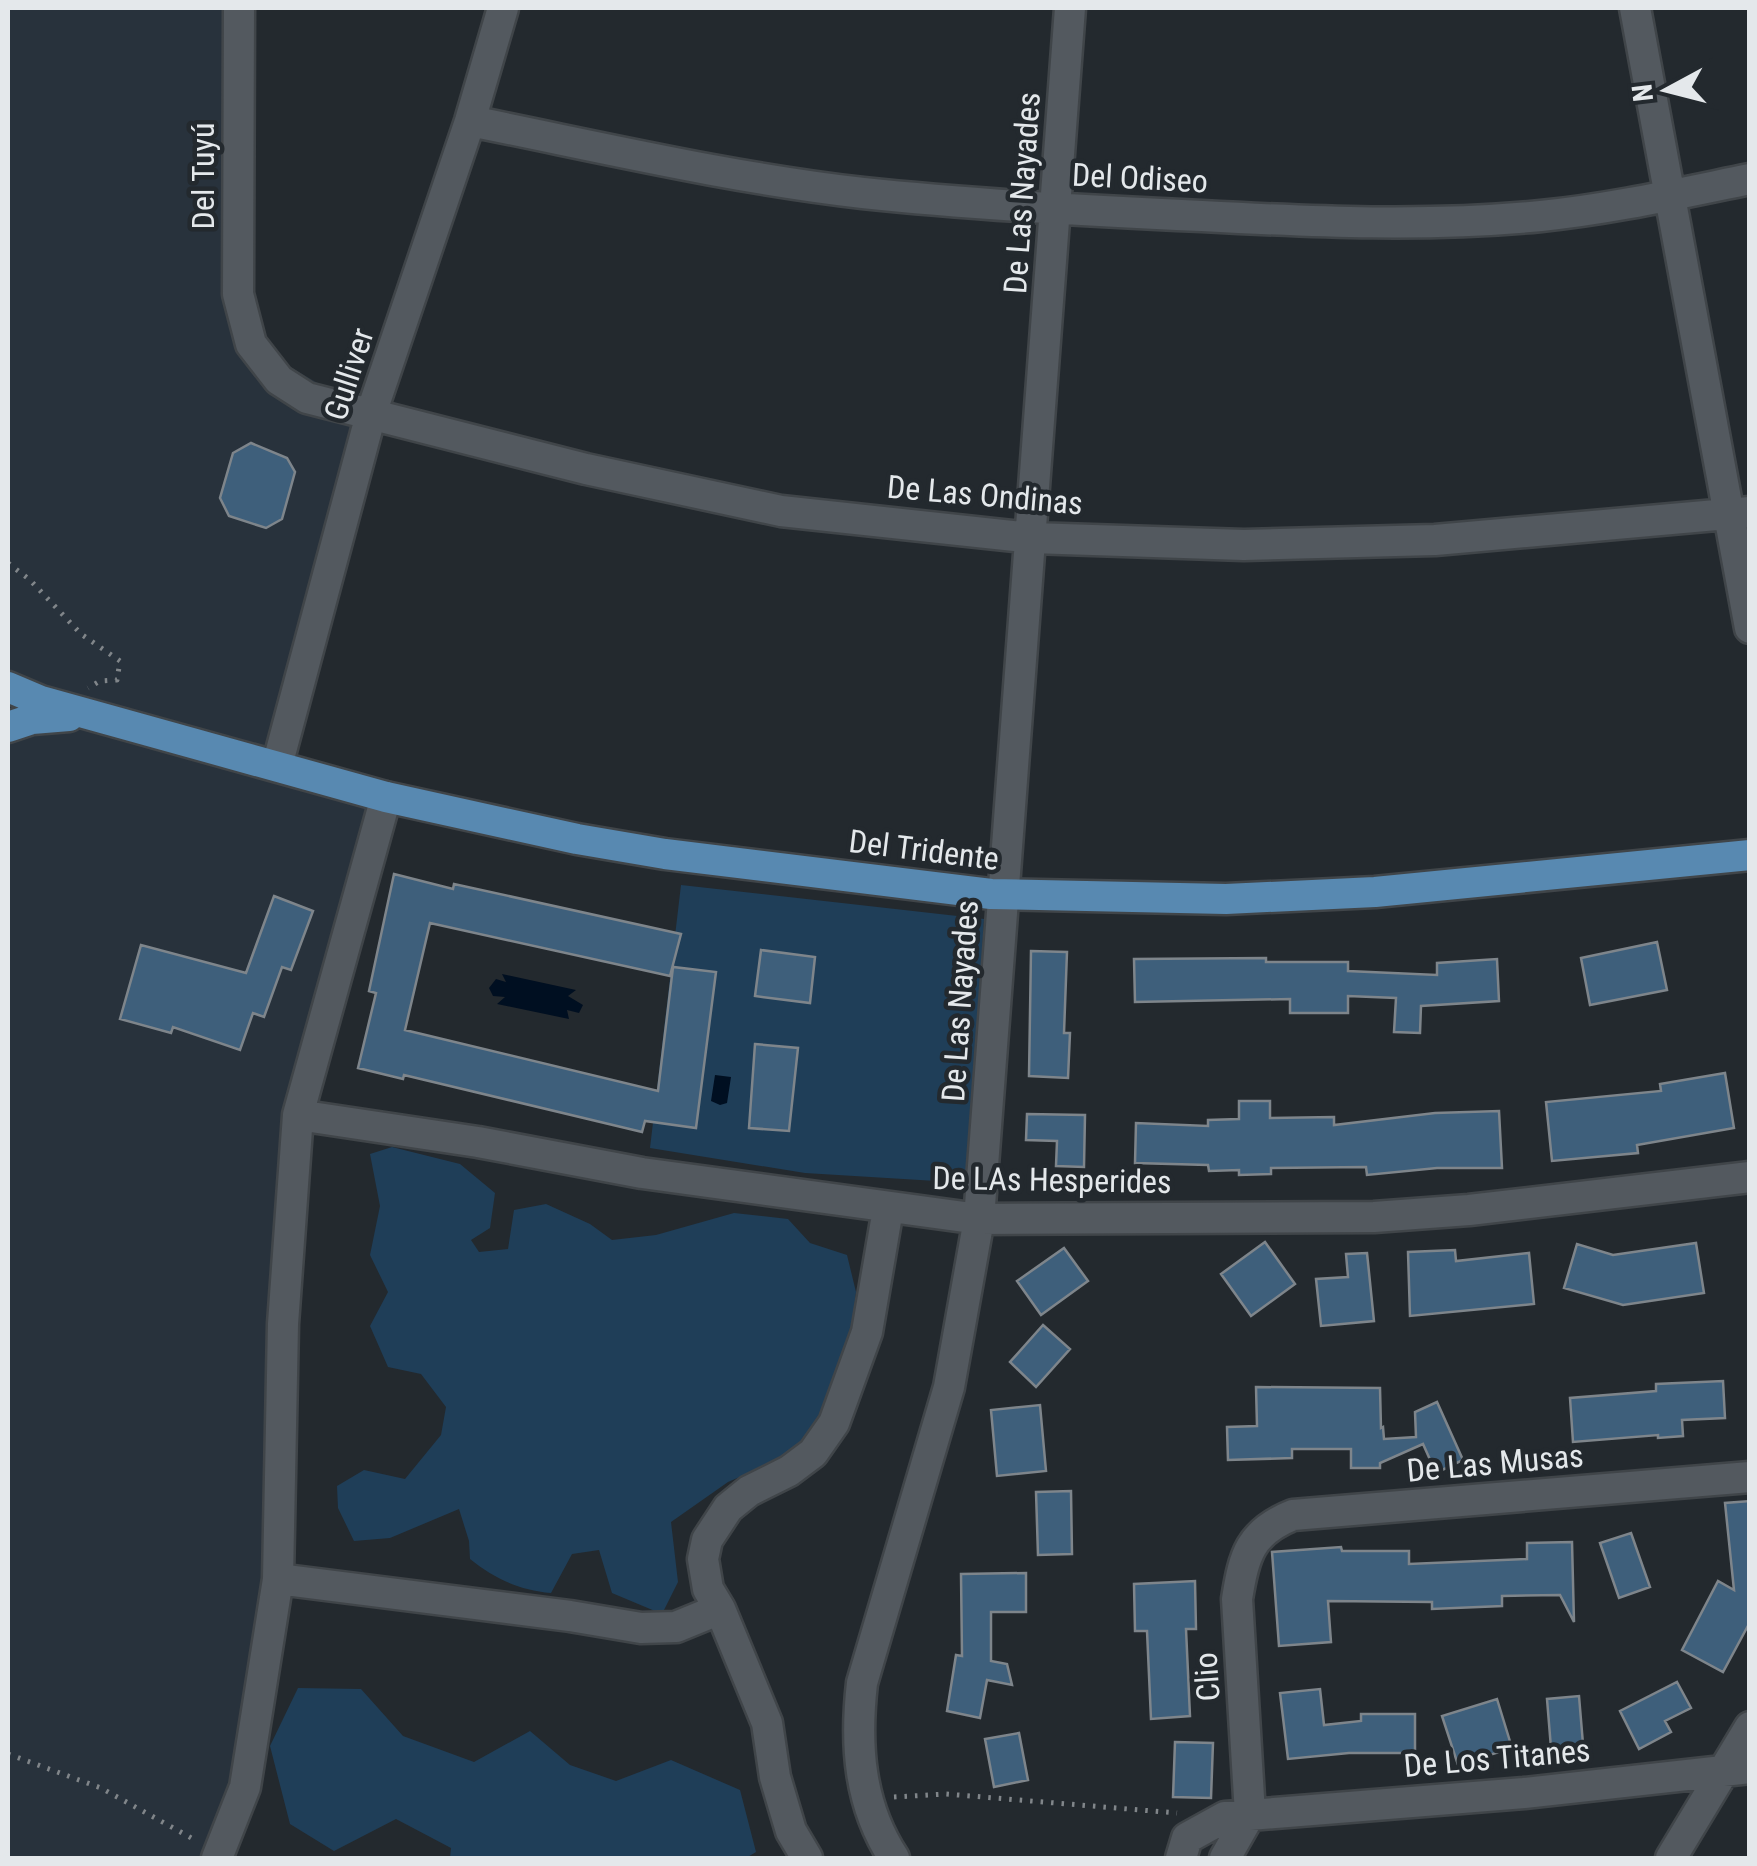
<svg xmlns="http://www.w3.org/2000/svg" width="1757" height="1866" font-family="'Roboto Condensed',sans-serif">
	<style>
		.built { fill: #28323c }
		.green { fill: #1f3e58 }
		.water { fill: #000f21 }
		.building { fill: #3e5f7b; stroke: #7e858b; stroke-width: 2.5 }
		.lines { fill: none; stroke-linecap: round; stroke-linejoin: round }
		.minor-casing { stroke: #404549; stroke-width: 35 }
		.major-casing { stroke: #404549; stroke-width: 35 }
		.path { stroke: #81868a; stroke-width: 5; stroke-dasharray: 2.5 8; stroke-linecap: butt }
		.minor { stroke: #53595f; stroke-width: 30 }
		.major { stroke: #5889b1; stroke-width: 30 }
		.labels { text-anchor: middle; stroke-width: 9; stroke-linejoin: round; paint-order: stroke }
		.street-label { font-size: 32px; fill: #e4e8eb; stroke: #23292e }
	</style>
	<rect width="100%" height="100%" fill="#23292e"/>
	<!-- built -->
	<path class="built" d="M 8,8 L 239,8 L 251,344 L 371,414 L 277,765 L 386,797 L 307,1072 L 278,1579 L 217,1858 L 8,1858 Z"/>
	<!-- green -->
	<path class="green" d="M 681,885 L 984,919 L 969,1183 L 805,1173 L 650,1148 Z
		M 392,1147 L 460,1164 L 495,1193 L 490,1228 L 471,1240 L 479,1252 L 508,1249 L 514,1210 L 546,1204 L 590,1224 L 612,1240 L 656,1235 L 734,1213 L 788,1219 L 810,1243 L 847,1255 L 856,1292 L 849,1353 L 826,1411 L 795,1453 L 728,1482 L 671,1522 L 678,1582 L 662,1614 L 612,1593 L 599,1550 L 572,1554 L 551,1593 C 519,1590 495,1579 470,1559 L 469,1541 L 459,1509 L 390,1538 L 354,1541 L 338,1508 L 337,1486 L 364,1470 L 405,1479 L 441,1435 L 446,1407 L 421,1374 L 388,1367 L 370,1326 L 388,1292 L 370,1255 L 380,1206 L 370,1154 Z
		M 298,1688 L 361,1689 L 403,1736 L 474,1762 L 530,1731 L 570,1765 L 616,1781 L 671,1760 L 740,1790 L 756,1852 L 746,1858 L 450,1858 L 451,1848 L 396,1819 L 334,1851 L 290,1824 L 270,1746 Z"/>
	<!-- water -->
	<path class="water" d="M 502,974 L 576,990 L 568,996 L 583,1005 L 579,1013 L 567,1010 L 569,1019 L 497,1004 L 505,997 L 493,996 L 489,988 L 496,979 L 506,982 Z
		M 715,1075 L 731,1077 L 727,1103 L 720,1105 L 711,1101 Z"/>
	<!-- building -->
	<path class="building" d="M 251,443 L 287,458 L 295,472 L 282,519 L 266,528 L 229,516 L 220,498 L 233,453 Z
		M 394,874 L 453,889 L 454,884 L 681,934 L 670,976 L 430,923 L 405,1030 L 658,1091 L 673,967 L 716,972 L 696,1128 L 645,1121 L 642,1132 L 404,1075 L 403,1079 L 358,1068 L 376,993 L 369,991 Z
		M 274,896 L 313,911 L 291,970 L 282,967 L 264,1017 L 253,1013 L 240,1050 L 173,1027 L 171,1033 L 120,1019 L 141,945 L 246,973 Z
		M 1657,942 L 1667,990 L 1590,1005 L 1581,958 Z
		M 761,950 L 815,957 L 810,1003 L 755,996 Z
		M 1031,951 L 1067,952 L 1064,1033 L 1070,1033 L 1068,1078 L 1029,1076 Z
		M 1266,958 L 1266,962 L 1348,962 L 1348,971 L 1437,975 L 1437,963 L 1497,959 L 1499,1001 L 1421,1006 L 1420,1033 L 1394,1032 L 1396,998 L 1348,996 L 1348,1013 L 1290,1013 L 1290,999 L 1135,1002 L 1134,959 Z
		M 755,1044 L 798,1048 L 789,1131 L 749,1128 Z
		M 1725,1073 L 1734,1128 L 1637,1145 L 1638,1153 L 1552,1161 L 1546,1102 L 1661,1091 L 1660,1084 Z
		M 1239,1101 L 1270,1101 L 1270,1118 L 1334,1117 L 1334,1125 L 1435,1113 L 1499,1111 L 1502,1168 L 1437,1168 L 1367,1175 L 1366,1167 L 1271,1168 L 1271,1174 L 1239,1175 L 1239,1170 L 1209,1171 L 1208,1165 L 1135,1163 L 1136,1123 L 1208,1126 L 1208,1120 L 1239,1119 Z
		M 1027,1114 L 1085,1115 L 1084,1167 L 1056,1166 L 1057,1141 L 1026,1140 Z
		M 1265,1242 L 1295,1284 L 1251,1316 L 1221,1274 Z
		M 1696,1243 L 1704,1293 L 1623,1305 L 1564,1288 L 1577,1244 L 1613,1255 Z
		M 1064,1248 L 1088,1281 L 1041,1315 L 1017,1281 Z
		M 1455,1250 L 1456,1261 L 1529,1253 L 1534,1304 L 1410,1316 L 1408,1252 Z
		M 1367,1253 L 1374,1321 L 1321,1326 L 1316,1279 L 1348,1277 L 1346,1254 Z
		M 1043,1325 L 1070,1349 L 1036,1387 L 1010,1362 Z
		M 1723,1381 L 1725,1418 L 1682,1420 L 1683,1436 L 1658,1438 L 1658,1435 L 1573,1442 L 1570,1398 L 1656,1391 L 1656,1384 Z
		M 1256,1387 L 1380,1388 L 1381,1428 L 1383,1427 L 1384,1439 L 1416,1437 L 1415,1412 L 1437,1402 L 1463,1460 L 1436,1473 L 1423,1444 L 1380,1463 L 1380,1468 L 1351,1468 L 1351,1449 L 1292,1449 L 1292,1458 L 1228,1460 L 1227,1427 L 1257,1426 Z
		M 1040,1405 L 1046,1471 L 997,1476 L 991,1410 Z
		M 1071,1491 L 1072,1554 L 1038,1555 L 1036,1492 Z
		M 1750,1501 L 1750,1622 L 1723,1672 L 1682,1650 L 1718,1581 L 1734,1590 L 1725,1503 Z
		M 1631,1533 L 1650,1587 L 1619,1598 L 1600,1543 Z
		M 1572,1542 L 1574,1622 L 1560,1595 L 1502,1596 L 1502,1606 L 1432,1609 L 1432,1602 L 1328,1601 L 1331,1642 L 1279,1646 L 1272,1552 L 1341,1547 L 1342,1551 L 1409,1551 L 1409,1564 L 1527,1559 L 1527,1543 Z
		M 1026,1573 L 1026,1612 L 991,1612 L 991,1661 L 1007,1664 L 1012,1685 L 987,1680 L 980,1718 L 947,1711 L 956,1655 L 962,1656 L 961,1574 Z
		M 1195,1581 L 1196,1629 L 1186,1629 L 1190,1716 L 1151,1719 L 1147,1631 L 1135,1631 L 1134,1584 Z
		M 1677,1682 L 1691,1708 L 1665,1721 L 1671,1732 L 1639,1749 L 1620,1711 Z
		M 1320,1689 L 1324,1725 L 1361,1721 L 1361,1714 L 1415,1714 L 1415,1753 L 1349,1753 L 1288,1759 L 1280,1693 Z
		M 1579,1696 L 1583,1744 L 1551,1748 L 1547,1699 Z
		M 1497,1699 L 1512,1748 L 1458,1765 L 1442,1716 Z
		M 1019,1733 L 1028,1780 L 994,1787 L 985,1739 Z
		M 1175,1742 L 1213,1743 L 1211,1798 L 1173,1797 Z"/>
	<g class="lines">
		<!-- minor casing -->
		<g class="minor-casing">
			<path id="minor" d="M 239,8 L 238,294 L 251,344 L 279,380 L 307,398 L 586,469 L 781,511 L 1032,538 L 1244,545 L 1435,540 L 1750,512
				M 1635,8 L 1750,628
				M 470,121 C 600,147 731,178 863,193 C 976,205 1089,211 1202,216 C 1314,222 1430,227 1541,216 C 1611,209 1681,193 1750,179
				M 277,766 L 371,414 L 470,121 L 503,8
				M 298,1115 L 478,1142 L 642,1173 L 979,1219 L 1374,1217 L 1469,1210 L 1750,1177
				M 278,1579 L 570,1616 L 641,1628 L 676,1627 L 720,1609
				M 1250,1814 L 1237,1599 C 1244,1555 1250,1532 1293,1515 L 1750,1477
				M 217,1858 L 245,1787 L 278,1579 L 283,1324 L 298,1115 L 386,797
				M 807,1858 L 791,1831 L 775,1777 L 767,1723 L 720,1609 L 708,1589 L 703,1559 L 707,1540 L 728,1508 L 749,1491 L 789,1471 L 813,1453 L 834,1423 L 867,1332 L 888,1209
				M 894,1858 C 859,1805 855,1745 862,1683 L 949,1387 L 979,1219 L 1070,8
				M 1181,1858 L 1187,1838 L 1225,1817 L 1524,1793 L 1750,1768
				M 1225,1858 L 1250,1814
				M 1671,1858 L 1750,1727"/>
		</g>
		<!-- major casing -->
		<g class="major-casing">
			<path id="major" d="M 8,687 L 41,701 L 386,797 L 577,839 L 665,854 L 991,894 L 1226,899 L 1375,892 L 1750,855
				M 8,727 L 32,719 L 69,716"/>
		</g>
		<!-- path -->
		<path class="path" d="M 8,563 L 30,580 L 81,634 L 120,661 L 117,680 L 100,681 L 88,688
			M 8,1754 L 101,1788 L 195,1840
			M 894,1797 L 946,1794 L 1177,1813"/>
		<!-- minor -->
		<use href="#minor" class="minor"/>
		<!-- major -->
		<use href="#major" class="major"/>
	</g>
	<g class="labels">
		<!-- street labels -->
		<g class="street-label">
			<text transform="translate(203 176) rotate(-90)" y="11">Del Tuyú</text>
			<text transform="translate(1140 178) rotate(3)" y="11">Del Odiseo</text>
			<text transform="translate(1022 193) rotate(-86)" y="11">De Las Nayades</text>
			<text transform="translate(349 374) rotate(-72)" y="11">Gulliver</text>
			<text transform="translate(985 495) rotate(5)" y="11">De Las Ondinas</text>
			<text transform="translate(924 850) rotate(7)" y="11">Del Tridente</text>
			<text transform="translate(960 1001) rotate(-86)" y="11">De Las Nayades</text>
			<text transform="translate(1052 1180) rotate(1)" y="11">De LAs Hesperides</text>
			<text transform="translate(1495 1463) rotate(-5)" y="11">De Las Musas</text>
			<text transform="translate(1207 1677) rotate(-94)" y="11">Clio</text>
			<text transform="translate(1497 1758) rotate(-5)" y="11">De Los Titanes</text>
		</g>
	</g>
	<!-- border -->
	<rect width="1757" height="1866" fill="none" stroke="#e4e8eb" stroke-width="20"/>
	<!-- north arrow -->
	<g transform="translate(1667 90) rotate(263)" stroke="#23292e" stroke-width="8" paint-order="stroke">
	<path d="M0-8L18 38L0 25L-18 38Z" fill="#e4e8eb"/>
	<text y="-15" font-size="28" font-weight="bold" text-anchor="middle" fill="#e4e8eb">N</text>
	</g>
</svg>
